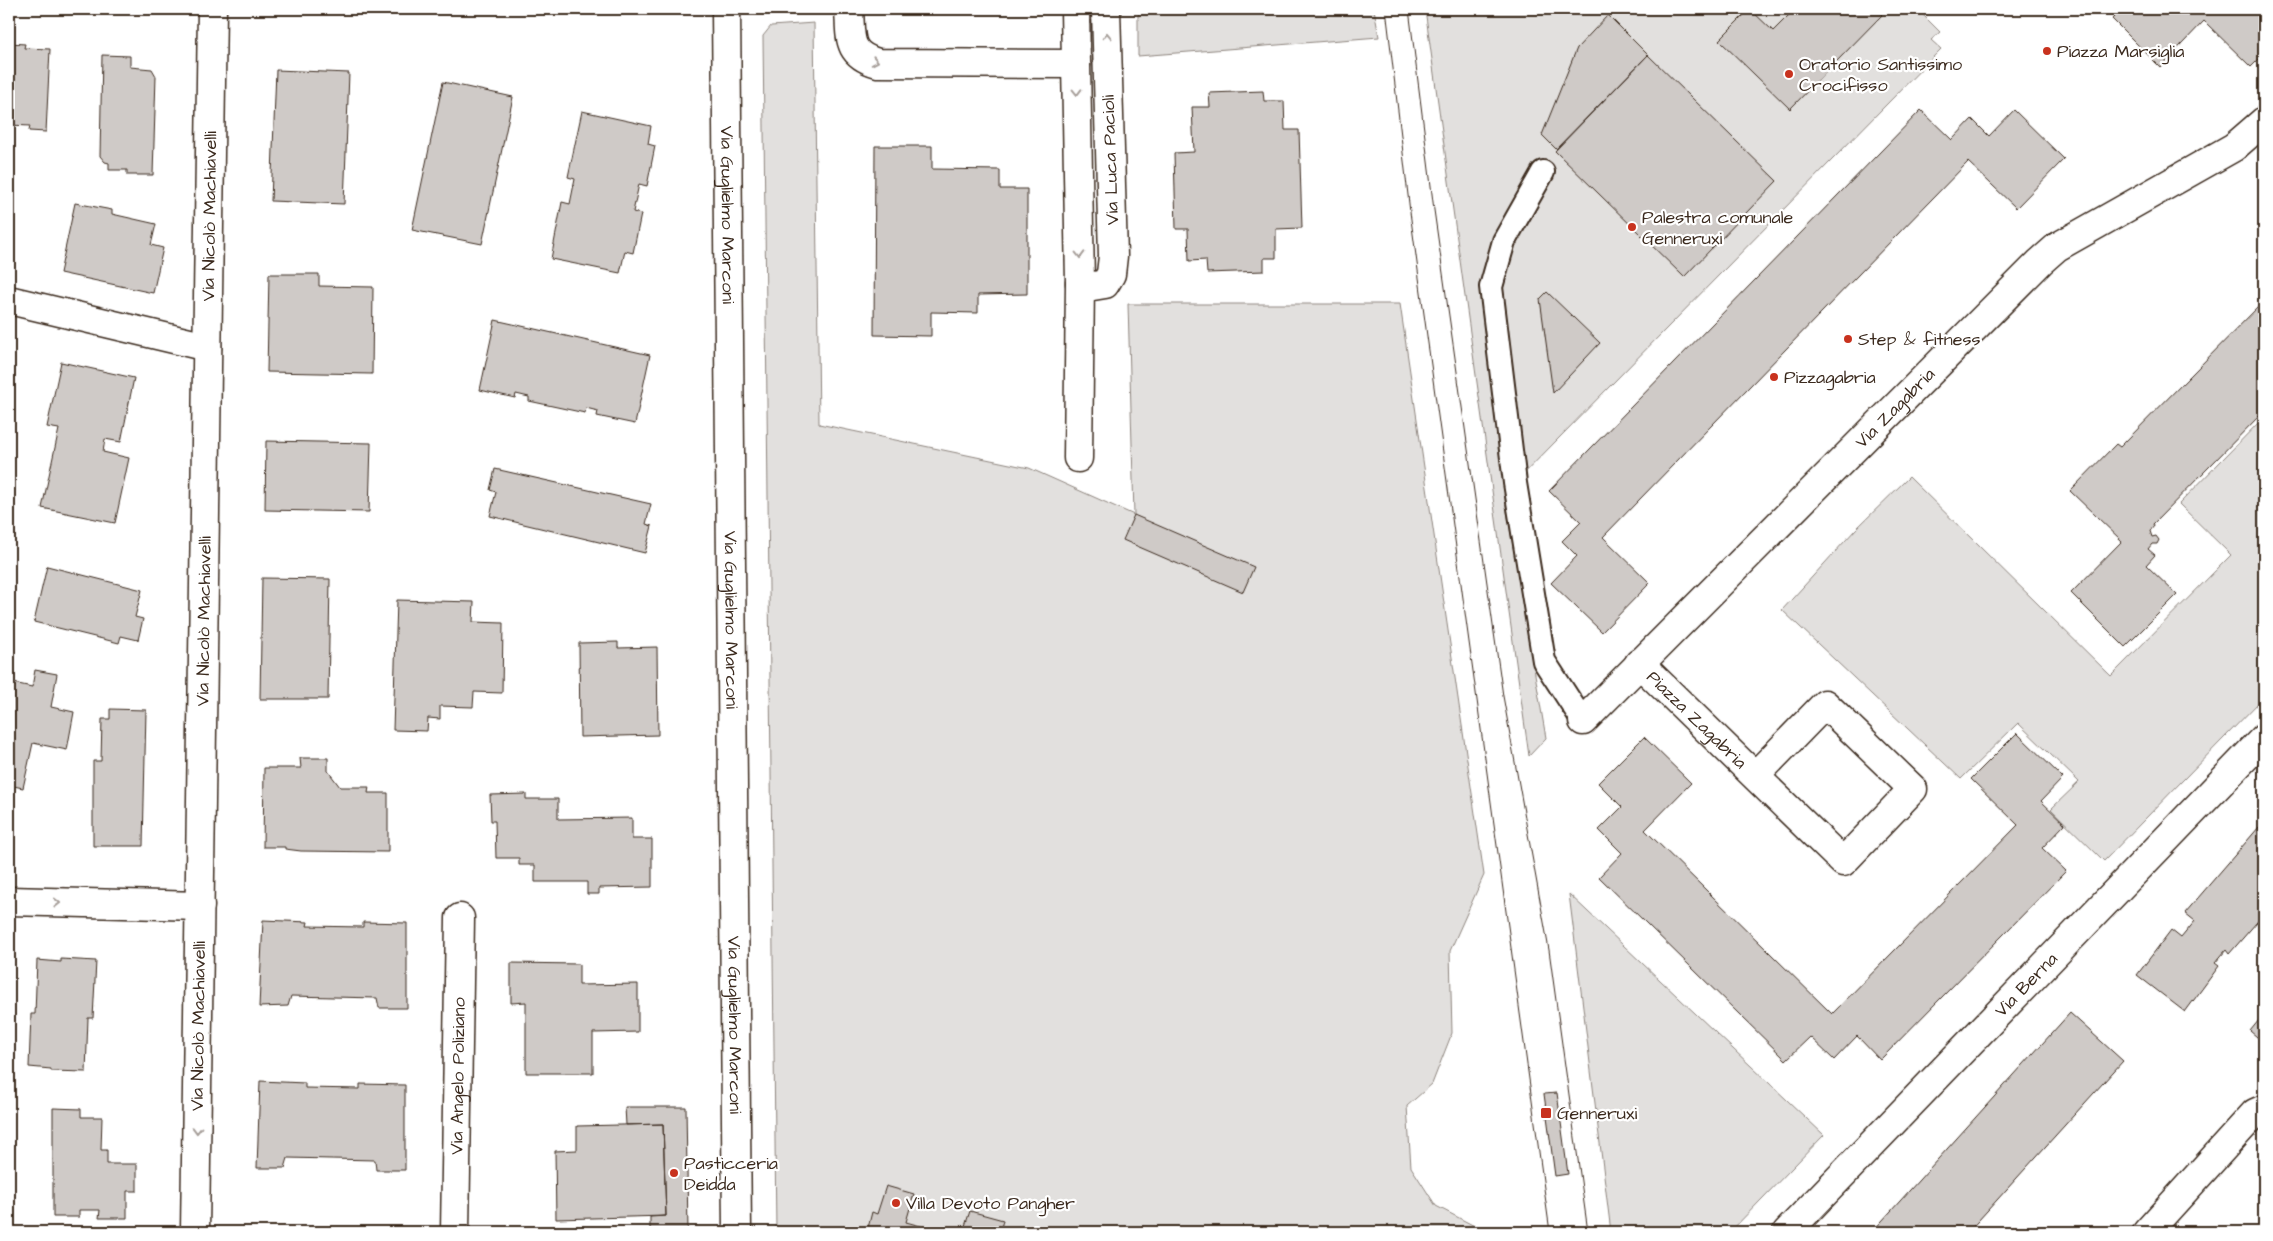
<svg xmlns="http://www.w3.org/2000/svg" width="2273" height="1241" font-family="'Architects Daughter',sans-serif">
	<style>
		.green { fill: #e2e0de; stroke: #8e857e }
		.building { fill: #cfcac7; stroke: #3b2a1e }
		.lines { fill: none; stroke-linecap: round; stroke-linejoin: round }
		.service-casing { stroke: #3b2a1e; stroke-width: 26 }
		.minor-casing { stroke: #3b2a1e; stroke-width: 31 }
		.secondary-casing { stroke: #3b2a1e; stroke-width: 31 }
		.service { stroke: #fff; stroke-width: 22 }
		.minor { stroke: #fff; stroke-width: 28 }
		.secondary { stroke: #fff; stroke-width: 28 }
		.tram { stroke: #3b2a1e; stroke-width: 1 }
		.oneway { stroke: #a79f9a }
		.poi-dot { fill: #c8321e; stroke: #fff; stroke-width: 2 }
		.labels { text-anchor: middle; stroke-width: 4.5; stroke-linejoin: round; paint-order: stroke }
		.poi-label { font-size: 18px; fill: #3b2a1e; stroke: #fff; text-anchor: start }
		.street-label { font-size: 18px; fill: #3b2a1e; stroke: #fff }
	</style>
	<rect width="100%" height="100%" fill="#fff"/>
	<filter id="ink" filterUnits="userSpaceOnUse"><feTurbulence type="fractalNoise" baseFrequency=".02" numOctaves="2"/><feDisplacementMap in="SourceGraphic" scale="10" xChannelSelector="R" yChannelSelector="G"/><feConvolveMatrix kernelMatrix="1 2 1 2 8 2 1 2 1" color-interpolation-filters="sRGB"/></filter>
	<g filter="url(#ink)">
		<!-- green -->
		<path class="green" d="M 1144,9 L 1374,9 L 1379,37 L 1138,56 L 1138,15 Z
			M 1425,9 L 1917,9 L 1940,32 L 1931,40 L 1941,49 L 1504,494 L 1546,738 L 1529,756 Z
			M 814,23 L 819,424 L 1029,468 L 1134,515 L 1128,304 L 1400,304 L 1484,875 L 1450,951 L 1452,1033 L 1432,1084 L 1407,1106 L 1411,1167 L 1436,1206 L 1486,1232 L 776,1232 L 763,36 L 771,26 Z
			M 2264,417 L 2264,697 L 2104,861 L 2051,809 L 2079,782 L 2018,723 L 1961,779 L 1782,610 L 1855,530 L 1909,477 L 2111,676 L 2231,555 L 2179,504 Z
			M 1569,894 L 1824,1135 L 1730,1232 L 1611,1232 Z"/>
		<!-- building -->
		<path class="building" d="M 1750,9 L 1773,31 L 1795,9 L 1876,9 L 1882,15 L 1790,109 L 1719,40 Z
			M 2122,9 L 2264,9 L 2264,54 L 2251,67 L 2204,21 L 2160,67 L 2112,19 Z
			M 1608,15 L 1648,55 L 1556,149 L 1542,135 L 1577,48 Z
			M 9,43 L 25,44 L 24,48 L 50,49 L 46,132 L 29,131 L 30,126 L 9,125 Z
			M 102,55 L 130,56 L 130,67 L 152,69 L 156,76 L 153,175 L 127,175 L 127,170 L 109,170 L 109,163 L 105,162 L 100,156 Z
			M 1648,55 L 1777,181 L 1684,277 L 1555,151 Z
			M 276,70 L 349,73 L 344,204 L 271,201 Z
			M 443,82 L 513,97 L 482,244 L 412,230 Z
			M 1263,91 L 1264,101 L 1284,101 L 1285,130 L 1299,130 L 1302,228 L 1276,229 L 1276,258 L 1264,258 L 1264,271 L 1207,273 L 1206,260 L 1189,261 L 1188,229 L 1176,229 L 1174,153 L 1194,152 L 1192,107 L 1210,107 L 1209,93 Z
			M 1921,110 L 1952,140 L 1972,119 L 1989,136 L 2014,110 L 2064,159 L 2016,208 L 1968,162 L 1603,537 L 1650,583 L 1602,632 L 1551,583 L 1577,556 L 1562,541 L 1581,522 L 1549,491 Z
			M 582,111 L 651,126 L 648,144 L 655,146 L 647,186 L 639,184 L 633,212 L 641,214 L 633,253 L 625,251 L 620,273 L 551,259 L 562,202 L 570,204 L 575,179 L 568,177 Z
			M 875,146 L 932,146 L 932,169 L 1000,170 L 1000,189 L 1027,189 L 1027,294 L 978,295 L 978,313 L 931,312 L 931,336 L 874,335 Z
			M 9,191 L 14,193 L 9,215 Z
			M 75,203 L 112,210 L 112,214 L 156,224 L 151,245 L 163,248 L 153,293 L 60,273 Z
			M 269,274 L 319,274 L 319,286 L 373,287 L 372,374 L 267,372 Z
			M 1547,292 L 1600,343 L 1553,393 L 1540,299 Z
			M 2264,301 L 2264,411 L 2153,524 L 2154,526 L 2150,531 L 2152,537 L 2156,536 L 2159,540 L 2157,544 L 2152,544 L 2148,549 L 2155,555 L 2146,565 L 2177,595 L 2125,647 L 2071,593 L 2122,541 L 2070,491 L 2116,444 L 2120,447 Z
			M 495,320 L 650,355 L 635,424 L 597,416 L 598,411 L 586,408 L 585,413 L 529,401 L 529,397 L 516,394 L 515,398 L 480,390 Z
			M 61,362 L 134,378 L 121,442 L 105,439 L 103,452 L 129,458 L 115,523 L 42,508 L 59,429 L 47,427 Z
			M 266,441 L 371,443 L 369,512 L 265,510 Z
			M 495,469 L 651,504 L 646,524 L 652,526 L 645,553 L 490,516 L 496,492 L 490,490 Z
			M 1134,515 L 1254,567 L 1243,592 L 1123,540 Z
			M 47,566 L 142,590 L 135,617 L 143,619 L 138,640 L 121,636 L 119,643 L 34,622 Z
			M 262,578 L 330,579 L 328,699 L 260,699 Z
			M 397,600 L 474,602 L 473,622 L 503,623 L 502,693 L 474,692 L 473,707 L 440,706 L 440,719 L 428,718 L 427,731 L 393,730 Z
			M 618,642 L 618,648 L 657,647 L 658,735 L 580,737 L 579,643 Z
			M 35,670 L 57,674 L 51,707 L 74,712 L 67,750 L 33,743 L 23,788 L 9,785 L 9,682 L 32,687 Z
			M 110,709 L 146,710 L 143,846 L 93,846 L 93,761 L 101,761 L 102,719 L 110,719 Z
			M 2017,733 L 2063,778 L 2041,801 L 2065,824 L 2042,848 L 2066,871 L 1880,1060 L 1857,1036 L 1834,1060 L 1810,1037 L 1786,1060 L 1599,877 L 1622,853 L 1599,830 L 1622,807 L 1598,783 L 1644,737 L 1691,783 L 1645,830 L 1832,1014 L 2018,825 L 1971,779 Z
			M 300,758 L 328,758 L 328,771 L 340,787 L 369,787 L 368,793 L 388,793 L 388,852 L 301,851 L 285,849 L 285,847 L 263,847 L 264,768 L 301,768 Z
			M 526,794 L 526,799 L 558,799 L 558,819 L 632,818 L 632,839 L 652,839 L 652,887 L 599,888 L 599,894 L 587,894 L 587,882 L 535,882 L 535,865 L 519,865 L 519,858 L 496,858 L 495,821 L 491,821 L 490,795 Z
			M 2259,827 L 2264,831 L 2264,914 L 2229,954 L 2226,950 L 2215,963 L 2219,966 L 2185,1012 L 2137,975 L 2171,930 L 2181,938 L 2195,921 L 2185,913 Z
			M 263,920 L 308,922 L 307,926 L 363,927 L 363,922 L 407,923 L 407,1008 L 379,1008 L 377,998 L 291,996 L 288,1006 L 259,1007 Z
			M 61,959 L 96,961 L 93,1018 L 88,1018 L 86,1072 L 51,1071 L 51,1069 L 29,1067 L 31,1014 L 35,1014 L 37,960 L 61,962 Z
			M 511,963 L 579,964 L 579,985 L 638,984 L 638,1032 L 593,1033 L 593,1073 L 526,1073 L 526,1002 L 511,1003 Z
			M 2070,1013 L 2123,1061 L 1968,1232 L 1872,1232 Z
			M 2264,1014 L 2264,1043 L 2250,1031 Z
			M 260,1081 L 305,1083 L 305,1088 L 360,1089 L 360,1084 L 405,1085 L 405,1170 L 376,1170 L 375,1160 L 288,1158 L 285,1168 L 257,1168 Z
			M 1557,1093 L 1568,1174 L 1555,1176 L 1544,1094 Z
			M 625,1107 L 686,1107 L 688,1232 L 650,1232 L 650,1217 L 666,1216 L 663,1124 L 626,1125 Z
			M 53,1108 L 81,1109 L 81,1117 L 102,1117 L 101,1150 L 107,1150 L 107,1164 L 137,1164 L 137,1191 L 127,1191 L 127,1218 L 99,1218 L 100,1210 L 79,1210 L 79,1217 L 53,1217 Z
			M 663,1124 L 666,1216 L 556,1219 L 555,1151 L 577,1150 L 577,1126 Z
			M 886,1186 L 914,1194 L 906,1222 L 942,1232 L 867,1232 L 872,1212 L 877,1214 Z
			M 970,1211 L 1003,1220 L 1000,1232 L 963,1232 Z"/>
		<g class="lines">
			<!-- service casing -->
			<g class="service-casing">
				<path id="service" d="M 1543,172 L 1504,241 L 1491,287 L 1515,483 L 1544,661 L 1583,721"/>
			</g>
			<!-- minor casing -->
			<g class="minor-casing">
				<g id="minor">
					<path d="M 849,9 C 851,37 846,54 878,63 L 1076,64"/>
					<path d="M 1075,9 L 1080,283 L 1093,286 L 1105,284 L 1111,274 L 1113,256 L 1106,9"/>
					<path d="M 9,300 L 207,347"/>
					<path d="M 1078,458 L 1080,283"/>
					<path id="s1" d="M 1639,663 L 1843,862 L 1913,789 L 1825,704 L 1755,776"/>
					<path id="s2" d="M 1583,721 L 2040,262 L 2057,247 L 2234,147 L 2264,121"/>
					<path d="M 9,901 L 200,906"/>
					<path id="s3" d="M 195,1232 L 212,9"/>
					<path id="s4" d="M 455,1232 L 460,918"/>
					<path id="s5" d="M 1787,1232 L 2264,738"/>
					<path d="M 2147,1232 L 2255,1113 L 2264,1109"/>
				</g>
			</g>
			<!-- secondary casing -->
			<g class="secondary-casing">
				<g id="secondary">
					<path id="s6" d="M 726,9 L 737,1232"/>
				</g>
			</g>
			<!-- service -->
			<use href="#service" class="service"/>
			<!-- minor -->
			<use href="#minor" class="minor"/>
			<!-- secondary -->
			<use href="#secondary" class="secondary"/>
			<!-- tram -->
			<path class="tram" d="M 1386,9 L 1410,212 L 1550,1232
				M 1409,9 L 1434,210 L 1503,696 L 1549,950 L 1588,1232"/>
		</g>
		<!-- one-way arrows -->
		<defs><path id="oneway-chevron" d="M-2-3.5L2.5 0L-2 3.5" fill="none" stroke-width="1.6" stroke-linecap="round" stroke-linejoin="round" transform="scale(1.25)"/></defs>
		<g class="oneway">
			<use href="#oneway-chevron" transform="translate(1107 36) rotate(-92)"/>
			<use href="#oneway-chevron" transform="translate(875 61) rotate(11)"/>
			<use href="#oneway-chevron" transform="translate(1077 92) rotate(89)"/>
			<use href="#oneway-chevron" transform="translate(1080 255) rotate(89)"/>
			<use href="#oneway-chevron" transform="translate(57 903) rotate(1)"/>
			<use href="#oneway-chevron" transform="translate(197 1130) rotate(91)"/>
		</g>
	</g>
	<!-- markers -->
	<g class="poi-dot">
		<circle cx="2047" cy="51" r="5"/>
		<circle cx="1789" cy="74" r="5"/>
		<circle cx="1632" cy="227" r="5"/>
		<circle cx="1848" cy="339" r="5"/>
		<circle cx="1774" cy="377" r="5"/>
		<rect x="1540" y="1107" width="12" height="12" rx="2.5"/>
		<circle cx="674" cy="1173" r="5"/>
		<circle cx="896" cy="1203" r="5"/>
	</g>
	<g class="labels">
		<!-- poi labels -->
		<g class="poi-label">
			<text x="2057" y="57">Piazza Marsiglia</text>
			<text x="1799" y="70">Oratorio Santissimo<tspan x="1799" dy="21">Crocifisso</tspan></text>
			<text x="1642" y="223">Palestra comunale<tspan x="1642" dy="21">Genneruxi</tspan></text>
			<text x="1858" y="345">Step &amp; fitness</text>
			<text x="1784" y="383">Pizzagabria</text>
			<text x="1557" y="1119">Genneruxi</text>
			<text x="684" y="1169">Pasticceria<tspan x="684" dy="21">Deidda</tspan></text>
			<text x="906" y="1209">Villa Devoto Pangher</text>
		</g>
		<!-- street labels -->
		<g class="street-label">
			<text transform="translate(1110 160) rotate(-92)" y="6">Via Luca Pacioli</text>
			<text dy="6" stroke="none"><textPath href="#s3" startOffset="1016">Via Nicolò Machiavelli</textPath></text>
			<text dy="6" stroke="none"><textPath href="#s6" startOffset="206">Via Guglielmo Marconi</textPath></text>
			<text dy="6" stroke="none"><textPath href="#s2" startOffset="442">Via Zagabria</textPath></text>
			<text dy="6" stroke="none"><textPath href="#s3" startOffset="611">Via Nicolò Machiavelli</textPath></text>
			<text dy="6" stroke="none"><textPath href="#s6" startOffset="611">Via Guglielmo Marconi</textPath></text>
			<text dy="6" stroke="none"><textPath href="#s1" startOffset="81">Piazza Zagabria</textPath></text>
			<text dy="6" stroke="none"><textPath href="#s5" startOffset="344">Via Berna</textPath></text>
			<text dy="6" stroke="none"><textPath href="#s3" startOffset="206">Via Nicolò Machiavelli</textPath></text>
			<text dy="6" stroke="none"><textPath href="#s6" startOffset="1016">Via Guglielmo Marconi</textPath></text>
			<text dy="6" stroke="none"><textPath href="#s4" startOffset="156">Via Angelo Poliziano</textPath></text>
		</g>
	</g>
	<!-- margin -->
	<rect width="2273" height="1241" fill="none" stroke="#fff" stroke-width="30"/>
	<rect x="15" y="15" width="2243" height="1211" fill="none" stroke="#3b2a1e" stroke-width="2" filter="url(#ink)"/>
</svg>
